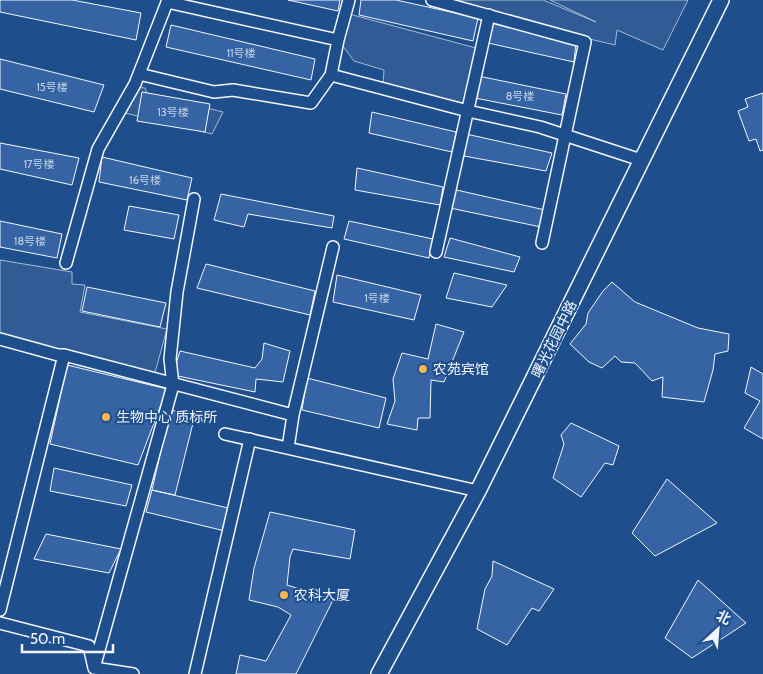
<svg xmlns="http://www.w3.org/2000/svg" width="763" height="674" font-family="Cabin,'Noto Sans SC',sans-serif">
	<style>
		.built { fill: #305b95; stroke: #a8bbd7 }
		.building { fill: #3563a3; stroke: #f2f6ff }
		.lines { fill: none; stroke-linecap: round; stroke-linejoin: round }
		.street-casing { stroke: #f2f6ff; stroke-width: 14 }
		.secondary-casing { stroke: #f2f6ff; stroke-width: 18 }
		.street { stroke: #1f4e8c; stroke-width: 11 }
		.secondary { stroke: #1f4e8c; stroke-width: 15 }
		.poi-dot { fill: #ffb74d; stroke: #1f4e8c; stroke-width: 2 }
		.labels { text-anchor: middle; stroke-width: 4; stroke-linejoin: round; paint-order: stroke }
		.number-label { font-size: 11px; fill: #c3d1e8 }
		.street-label { font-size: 14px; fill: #f2f6ff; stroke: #1f4e8c }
		.poi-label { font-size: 14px; fill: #f2f6ff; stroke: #1f4e8c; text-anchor: start }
	</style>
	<rect width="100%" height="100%" fill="#1f4e8c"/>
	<!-- built -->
	<path class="built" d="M 449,0 L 543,0 L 596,22 L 550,0 L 688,0 L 663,50 L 617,30 L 615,45 L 564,33 Z
		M 349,14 L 476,48 L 464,105 L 383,85 L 384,70 L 354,61 L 343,46 Z
		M 134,87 L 145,88 L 147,93 L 223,112 L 212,134 L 125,113 Z
		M 0,260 L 72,272 L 72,284 L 85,285 L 80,312 L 167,329 L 154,376 L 0,334 Z"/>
	<!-- building -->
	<path class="building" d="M 0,0 L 72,0 L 141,13 L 136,40 L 0,12 Z
		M 288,0 L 340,0 L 338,11 Z
		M 361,0 L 396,0 L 478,18 L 473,41 L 359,15 Z
		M 491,22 L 576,42 L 574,62 L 488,43 Z
		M 171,25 L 315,59 L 311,80 L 166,47 Z
		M 0,59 L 104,85 L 94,112 L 0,89 Z
		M 478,76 L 566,94 L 562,115 L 475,98 Z
		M 142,92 L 210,104 L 205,132 L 137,121 Z
		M 763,93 L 763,150 L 760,151 L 756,139 L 749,141 L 738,111 L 748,107 L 745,99 Z
		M 372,112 L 456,132 L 452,152 L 369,133 Z
		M 466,134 L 552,153 L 546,171 L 464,156 Z
		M 0,143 L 79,158 L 72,185 L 0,169 Z
		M 102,157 L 192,178 L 187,200 L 99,182 Z
		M 357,168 L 443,187 L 440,205 L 355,190 Z
		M 452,189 L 545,210 L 541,227 L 450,208 Z
		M 221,194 L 334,216 L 332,228 L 248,214 L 244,227 L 214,220 Z
		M 129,206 L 179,215 L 174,239 L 124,230 Z
		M 0,221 L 62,234 L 57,258 L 0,247 Z
		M 349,221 L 433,239 L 429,258 L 344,239 Z
		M 450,238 L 520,257 L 514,272 L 444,257 Z
		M 206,264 L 315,291 L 310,315 L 197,288 Z
		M 454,273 L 507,285 L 492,307 L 446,298 Z
		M 337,275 L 421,295 L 414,320 L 333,302 Z
		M 612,282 L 635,302 L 698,328 L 729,334 L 728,351 L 715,354 L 713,370 L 704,402 L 662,397 L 663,377 L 652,381 L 635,363 L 621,362 L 615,356 L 602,368 L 589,362 L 570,344 L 586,324 L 588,313 L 603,291 Z
		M 87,287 L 166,303 L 160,327 L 82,311 Z
		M 436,324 L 464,332 L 444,382 L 431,380 L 430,418 L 418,418 L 417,430 L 387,424 L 395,401 L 393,379 L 402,353 L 428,359 Z
		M 264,343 L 290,351 L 283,382 L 256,379 L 255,392 L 173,375 L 180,351 L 255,368 L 262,359 Z
		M 67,365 L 167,389 L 138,465 L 50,444 Z
		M 751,367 L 763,374 L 763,439 L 744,428 L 760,401 L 745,393 Z
		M 307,378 L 386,398 L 379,428 L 302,410 Z
		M 170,410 L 195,415 L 175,495 L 152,490 Z
		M 571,423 L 619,446 L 613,465 L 605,463 L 581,497 L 553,478 L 564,444 L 561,435 Z
		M 54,468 L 132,485 L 126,506 L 50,491 Z
		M 667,479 L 717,523 L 655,556 L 632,533 Z
		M 152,490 L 228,508 L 225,531 L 146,512 Z
		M 270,512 L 355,530 L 350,559 L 293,549 L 290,557 L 287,585 L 333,600 L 296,674 L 236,674 L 240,655 L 266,661 L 291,615 L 278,607 L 249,600 L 254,568 Z
		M 46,534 L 121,549 L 109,573 L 34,559 Z
		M 493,561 L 554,589 L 539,611 L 532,608 L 507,645 L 477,629 L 485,589 L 492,576 Z
		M 698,580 L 746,623 L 692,658 L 665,638 Z"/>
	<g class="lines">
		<!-- street casing -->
		<g class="street-casing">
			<path id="street" d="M 432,0 L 585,42 L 542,243
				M 167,2 L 338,40 L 331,75 L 468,111 L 540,127 L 641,160
				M 338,40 L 349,0
				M 139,74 L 214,92 L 233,90 L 311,103 L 331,75
				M 436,252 L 489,15
				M 66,263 L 98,149 L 135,84 L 168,0
				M 0,339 L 58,355 L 64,355 L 293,415 L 288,448
				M 293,415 L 333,247
				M 225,434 L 478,491
				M 0,610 L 64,355
				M 0,623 L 89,646 L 94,668 L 173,385 L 170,359 L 177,292 L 194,199
				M 94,668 L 133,674
				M 195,674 L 250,439"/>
		</g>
		<!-- secondary casing -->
		<g class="secondary-casing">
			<path id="secondary" d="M 379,674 L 478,491 L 721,0"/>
		</g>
		<!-- street -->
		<use href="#street" class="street"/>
		<!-- secondary -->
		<use href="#secondary" class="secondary"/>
	</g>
	<!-- markers -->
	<g class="poi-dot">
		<circle cx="423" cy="369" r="5"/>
		<circle cx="106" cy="417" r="5"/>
		<circle cx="284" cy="595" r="5"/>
	</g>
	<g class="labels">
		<!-- number labels -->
		<g class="number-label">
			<text x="241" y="57">11号楼</text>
			<text x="52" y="91">15号楼</text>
			<text x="520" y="100">8号楼</text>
			<text x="173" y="116">13号楼</text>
			<text x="39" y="168">17号楼</text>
			<text x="145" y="184">16号楼</text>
			<text x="30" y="245">18号楼</text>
			<text x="377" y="302">1号楼</text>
		</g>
		<!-- street labels -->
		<g class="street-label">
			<text transform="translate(554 339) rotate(-64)" y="5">曙光花园中路</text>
		</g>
		<!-- poi labels -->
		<g class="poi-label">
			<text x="433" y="374">农苑宾馆</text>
			<text x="116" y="422">生物中心 质标所</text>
			<text x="294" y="600">农科大厦</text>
		</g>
	</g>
	<!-- north arrow -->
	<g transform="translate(718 629) rotate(26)" stroke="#1f4e8c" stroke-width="4" paint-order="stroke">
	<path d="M0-4L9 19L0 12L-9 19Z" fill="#f2f6ff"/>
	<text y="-8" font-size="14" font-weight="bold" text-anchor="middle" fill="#f2f6ff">北</text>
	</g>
	<!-- scale -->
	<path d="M22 644v8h91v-8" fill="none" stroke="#f2f6ff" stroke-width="2.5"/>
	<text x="30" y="644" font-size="15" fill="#f2f6ff" stroke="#1f4e8c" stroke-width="4" paint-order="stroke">50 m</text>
</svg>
